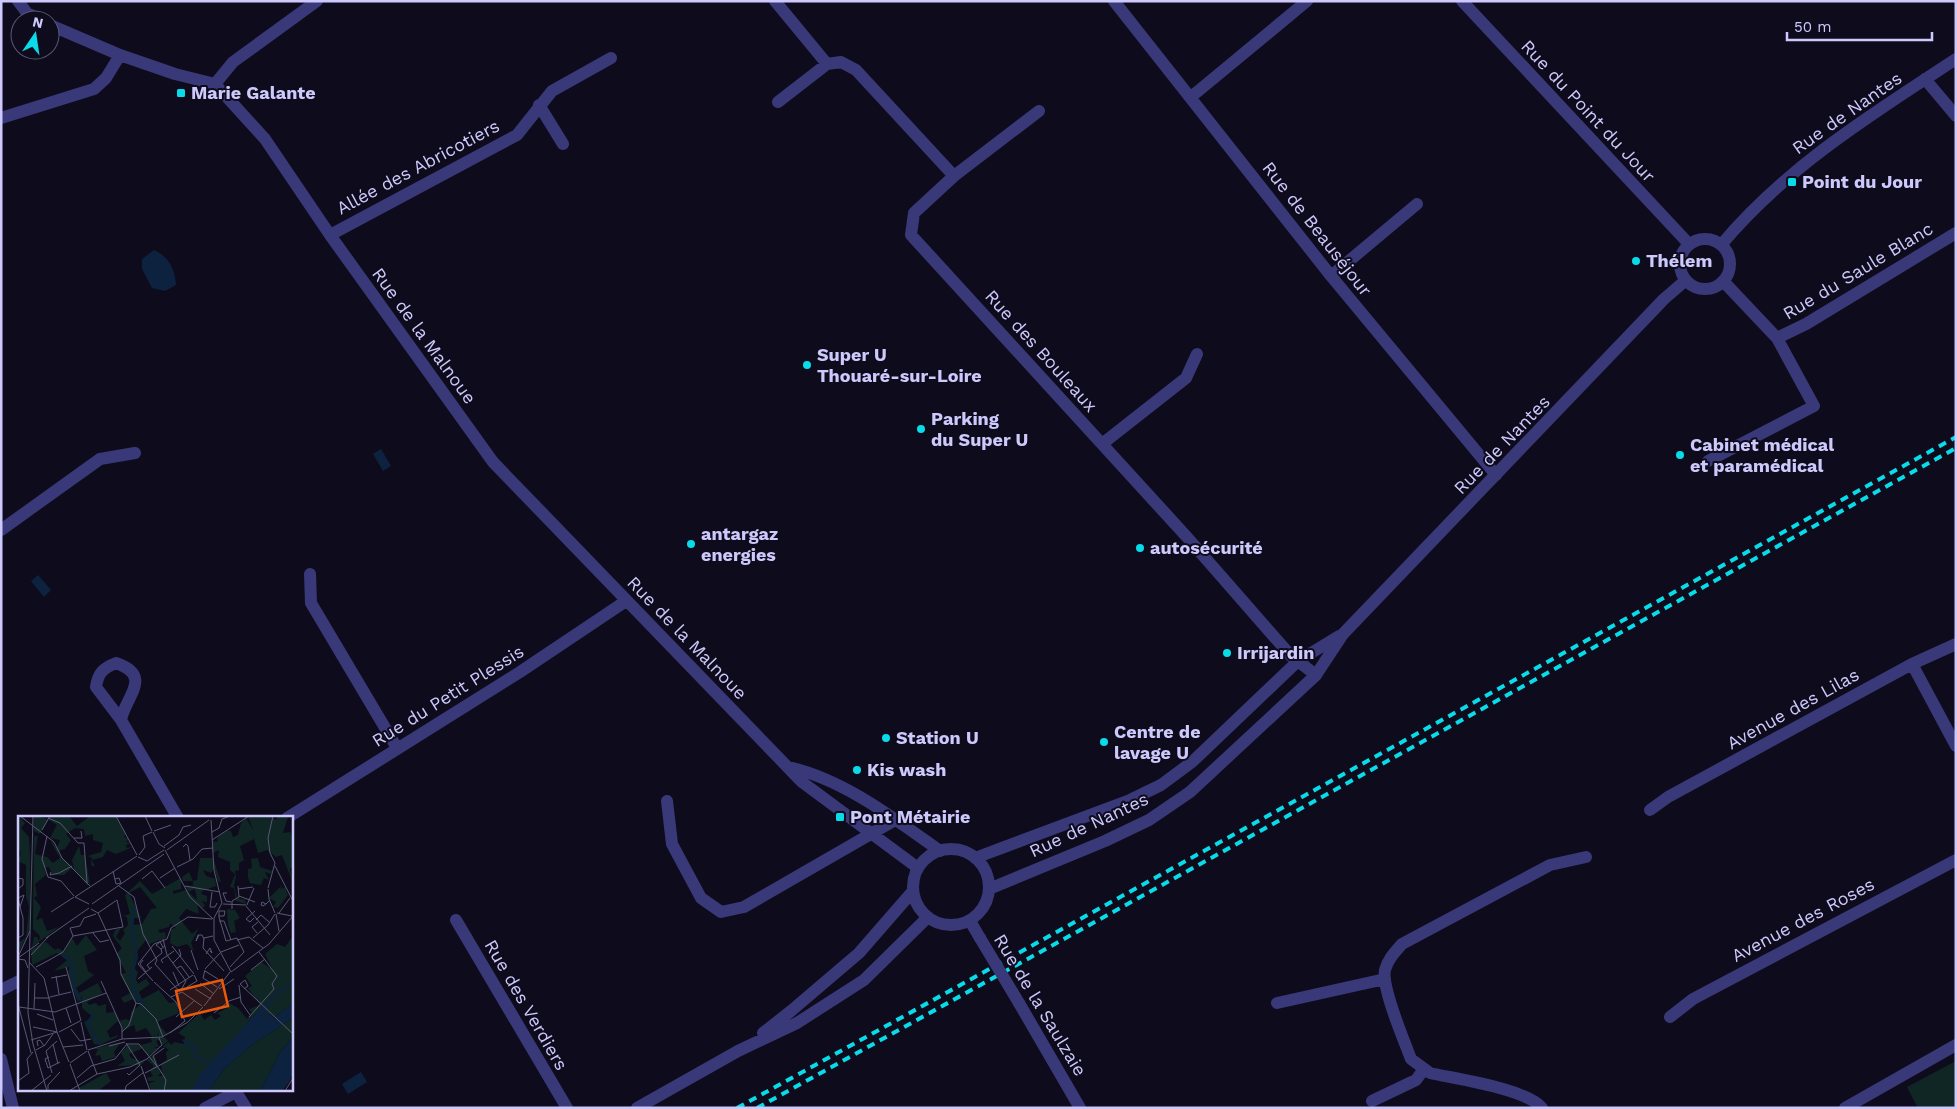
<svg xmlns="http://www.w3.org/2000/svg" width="1957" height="1109" font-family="'Work Sans',sans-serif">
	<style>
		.green { fill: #0f2624 }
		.water { fill: #0d223f }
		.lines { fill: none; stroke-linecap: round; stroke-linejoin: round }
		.minor { stroke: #393979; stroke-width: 12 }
		.tertiary { stroke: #393979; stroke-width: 12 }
		.rail { stroke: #09dbe9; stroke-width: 4; stroke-dasharray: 8 6; stroke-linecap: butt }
		.minor-bridge { stroke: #393979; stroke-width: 12 }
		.poi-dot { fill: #09dbe9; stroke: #0e0c1c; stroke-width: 2 }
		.labels { text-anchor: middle; stroke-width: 4; stroke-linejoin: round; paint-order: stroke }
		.poi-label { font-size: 18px; font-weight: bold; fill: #cdc9fd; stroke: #0e0c1c; text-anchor: start }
		.street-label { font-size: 18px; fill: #cdc9fd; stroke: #0e0c1c }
		.inset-river { fill: none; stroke: #0d223f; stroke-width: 2.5 }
		.inset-road { fill: none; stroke: #5a5876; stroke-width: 1 }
		.view { fill: #e8590c; fill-opacity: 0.15; stroke: #e8590c; stroke-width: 2.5 }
		.inset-edge { fill: none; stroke: #cdc9fd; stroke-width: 2.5 }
	</style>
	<rect width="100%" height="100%" fill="#0e0c1c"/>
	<!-- green -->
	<path class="green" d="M 1956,1061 L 1956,1108 L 1918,1108 L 1907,1087 Z"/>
	<!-- water -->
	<path class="water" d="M 154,250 C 169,257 175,269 176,285 L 165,291 L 152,288 L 142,269 L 142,259 Z
		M 381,449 L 391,466 L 383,471 L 373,454 Z
		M 38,575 L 51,590 L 44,597 L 31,581 Z
		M 361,1072 L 367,1082 L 348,1094 L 342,1084 Z"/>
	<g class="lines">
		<!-- minor -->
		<path class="minor" d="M 18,1 L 27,13 L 41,20
			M 775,1 L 827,64
			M 1114,1 L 1331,276 L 1496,475
			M 1462,1 L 1689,244
			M 50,25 L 120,55 L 175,74 L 215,84 L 265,139 L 330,235 L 493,462 L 802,782 L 918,868
			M 1925,79 L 1956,116
			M 215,84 L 233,62 L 317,1
			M 1191,97 L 1307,1
			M 778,102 L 827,64 L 841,62 L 856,70 L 954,176 L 914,213 L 911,235 L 1186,536 L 1291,656 L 1316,675
			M 539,105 L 563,144
			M 1,118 L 94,89 L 106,78 L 120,55
			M 954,176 L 1039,111
			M 330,235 L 517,135 L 552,91 L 611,58
			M 1331,276 L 1417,204
			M 1777,338 L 1806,324 L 1956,233
			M 1102,444 L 1186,378 L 1197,354
			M 1708,461 L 1814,406 L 1777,338 L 1723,281
			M 1,530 L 100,459 L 135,453
			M 310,574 L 311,603 L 397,748
			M 1912,664 L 1956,746
			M 121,720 C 125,697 154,676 116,663 C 103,668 98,673 96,687 L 121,720 L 178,818
			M 788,767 C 843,779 895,819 940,851
			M 667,801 L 672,844 L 701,898 L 721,912 L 744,907 L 895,820
			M 1650,810 L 1668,797 L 1912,664 L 1956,644
			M 287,818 L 520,672 L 626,601
			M 456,920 L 567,1108
			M 970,921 L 980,938
			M 1,990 L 19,981
			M 1019,1003 L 1080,1108
			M 1277,1003 L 1385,979
			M 1670,1017 L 1693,999 L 1956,860
			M 1,1059 L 13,1108
			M 1372,1101 L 1416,1080 L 1424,1069
			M 205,1108 L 236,1092 L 246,1108
			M 1542,1108 C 1527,1089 1456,1079 1430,1073 L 1411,1059 C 1404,1040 1381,987 1385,970 C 1388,959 1395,952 1402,944 L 1550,865 L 1586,857
			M 1845,1108 L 1956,1045"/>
		<!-- tertiary -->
		<path class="tertiary" d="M1680 264a25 25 0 1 1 50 0a25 25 0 1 1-50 0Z
			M 1721,245 C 1786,167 1872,114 1956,59
			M913 887a38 38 0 1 1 76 0a38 38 0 1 1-76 0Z
			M 975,858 L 1130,800 L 1161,785 L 1192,762 L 1298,661 L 1339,636
			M 989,889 L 1105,841 L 1149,820 L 1190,792 L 1316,675 L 1343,634 L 1664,299 L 1686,280
			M 763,1033 L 791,1011 L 859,953 L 913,891
			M 637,1108 L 738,1051 L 797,1023 L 864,980 L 928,917"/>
		<!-- rail -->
		<path class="rail" d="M 737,1108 L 1956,437
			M 757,1108 L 1956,448"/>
		<!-- minor-bridge -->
		<path class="minor-bridge" d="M 980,938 L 1019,1003"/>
	</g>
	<!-- markers -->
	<g class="poi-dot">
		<rect x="176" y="88" width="10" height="10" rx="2.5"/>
		<rect x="1787" y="177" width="10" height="10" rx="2.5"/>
		<circle cx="1636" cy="261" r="5"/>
		<circle cx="807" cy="365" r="5"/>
		<circle cx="921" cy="429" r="5"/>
		<circle cx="1680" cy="455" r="5"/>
		<circle cx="691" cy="544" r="5"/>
		<circle cx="1140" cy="548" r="5"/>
		<circle cx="1227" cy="653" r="5"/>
		<circle cx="886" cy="738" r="5"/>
		<circle cx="1104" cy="742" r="5"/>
		<circle cx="857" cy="770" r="5"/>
		<rect x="835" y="812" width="10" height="10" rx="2.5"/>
	</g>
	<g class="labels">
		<!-- poi labels -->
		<g class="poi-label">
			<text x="191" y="99">Marie Galante</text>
			<text x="1802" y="188">Point du Jour</text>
			<text x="1646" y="267">Thélem</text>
			<text x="817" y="361">Super U<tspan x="817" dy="21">Thouaré-sur-Loire</tspan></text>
			<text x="931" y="425">Parking<tspan x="931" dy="21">du Super U</tspan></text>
			<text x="1690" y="451">Cabinet médical<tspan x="1690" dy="21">et paramédical</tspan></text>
			<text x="701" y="540">antargaz<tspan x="701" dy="21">energies</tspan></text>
			<text x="1150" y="554">autosécurité</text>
			<text x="1237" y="659">Irrijardin</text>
			<text x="1114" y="738">Centre de<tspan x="1114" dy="21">lavage U</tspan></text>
			<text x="896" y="744">Station U</text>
			<text x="867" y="776">Kis wash</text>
			<text x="850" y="823">Pont Métairie</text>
		</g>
		<!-- street labels -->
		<g class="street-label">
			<text transform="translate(1588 111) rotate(47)" y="6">Rue du Point du Jour</text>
			<text transform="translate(1847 113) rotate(-35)" y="6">Rue de Nantes</text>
			<text transform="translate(418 167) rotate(-28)" y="6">Allée des Abricotiers</text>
			<text transform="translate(1317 229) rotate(52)" y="6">Rue de Beauséjour</text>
			<text transform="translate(1858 271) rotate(-31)" y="6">Rue du Saule Blanc</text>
			<text transform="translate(424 336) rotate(54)" y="6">Rue de la Malnoue</text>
			<text transform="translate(1041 351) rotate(48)" y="6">Rue des Bouleaux</text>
			<text transform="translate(1502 445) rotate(-46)" y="6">Rue de Nantes</text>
			<text transform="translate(687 638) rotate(46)" y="6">Rue de la Malnoue</text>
			<text transform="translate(448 696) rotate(-32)" y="6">Rue du Petit Plessis</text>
			<text transform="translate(1793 709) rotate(-29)" y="6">Avenue des Lilas</text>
			<text transform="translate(1089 825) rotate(-25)" y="6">Rue de Nantes</text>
			<text transform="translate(1803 920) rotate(-28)" y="6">Avenue des Roses</text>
			<text transform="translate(526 1005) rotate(60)" y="6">Rue des Verdiers</text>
			<text transform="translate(1040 1005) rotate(59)" y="6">Rue de la Saulzaie</text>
		</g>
	</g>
	<!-- overview -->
	<g transform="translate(18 816)">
		<rect width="275" height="275" fill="#0e0c1c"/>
		<path d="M 1,0 L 7,7 L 3,12 L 11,21 L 12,39 L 12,113 L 2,134 L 0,127 L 8,121 L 11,91 L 8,80 L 8,49 L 0,45 L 3,37 L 0,31 ZM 16,0 L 30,3 L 33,0 L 51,0 L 59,10 L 72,0 L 97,0 L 108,17 L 106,21 L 111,23 L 108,26 L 113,27 L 108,29 L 109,32 L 115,31 L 98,38 L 89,34 L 85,41 L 74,44 L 77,51 L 73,49 L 74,42 L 70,40 L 83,36 L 85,27 L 75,24 L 75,18 L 67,20 L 66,13 L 57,12 L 48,18 L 53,24 L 47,33 L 40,35 L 41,39 L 56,52 L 54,44 L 61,30 L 63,39 L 67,39 L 72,68 L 70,66 L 70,70 L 54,52 L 46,59 L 35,59 L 31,51 L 26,52 L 28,59 L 17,68 L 19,79 L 16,82 L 23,91 L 18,104 L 24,102 L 29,115 L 41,111 L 14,131 L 16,121 L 19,121 L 21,125 L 22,120 L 15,113 ZM 30,3 L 39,9 L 32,22 L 42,24 L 39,32 L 34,25 L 33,26 L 42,42 L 35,47 L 29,41 L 17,38 L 20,20 L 15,20 L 16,15 L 22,18 ZM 230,0 L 252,0 L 258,4 L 260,0 L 270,1 L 265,17 L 272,16 L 275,22 L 274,51 L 272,53 L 275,67 L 264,39 L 258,41 L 249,34 L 240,37 L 236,23 L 222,30 L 226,44 L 221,47 L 221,54 L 217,55 L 218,61 L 216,69 L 219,82 L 227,84 L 228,88 L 218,85 L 216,72 L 212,71 L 217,58 L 212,54 L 212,46 L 200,41 L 201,34 L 195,37 L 195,25 L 199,26 L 200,21 L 209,15 L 213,15 L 215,21 L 220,19 L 223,7 L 228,2 L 235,14 ZM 182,42 L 195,42 L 203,66 L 200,65 L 196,52 L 193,57 L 185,54 L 188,60 L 197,63 L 198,70 L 184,75 L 183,78 L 189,80 L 189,86 L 183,85 L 187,89 L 185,92 L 179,88 L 181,98 L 168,93 L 161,102 L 174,118 L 181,112 L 173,127 L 176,136 L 169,128 L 159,131 L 152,127 L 153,113 L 158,112 L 152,107 L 151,111 L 140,114 L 142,117 L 147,116 L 148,122 L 131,128 L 128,124 L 120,134 L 115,151 L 120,156 L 118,163 L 120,168 L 128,163 L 132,168 L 121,176 L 124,183 L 141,174 L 151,187 L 158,186 L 161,197 L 139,206 L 149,218 L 141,221 L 139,217 L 139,222 L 136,219 L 135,222 L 128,212 L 118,216 L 116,209 L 105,215 L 101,205 L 108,203 L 112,205 L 113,196 L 123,188 L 115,183 L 106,187 L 103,182 L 112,177 L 102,158 L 108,157 L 98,138 L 104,132 L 95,120 L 97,114 L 103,112 L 98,121 L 102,125 L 107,117 L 105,114 L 110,109 L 109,101 L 105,100 L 112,98 L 107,79 L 122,65 L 134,78 L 163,62 L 163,73 L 155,75 L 155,78 L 168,74 L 179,84 L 177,73 L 170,76 L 168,70 L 175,70 L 175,65 L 165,65 L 164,61 L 171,56 L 175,65 L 179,64 ZM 122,71 L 139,92 L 133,93 L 124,108 L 114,109 L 115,102 L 123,102 L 111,77 ZM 240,42 L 242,51 L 254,55 L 253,58 L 247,56 L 251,64 L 246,62 L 243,69 L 232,67 L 230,61 L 230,53 L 234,52 L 233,43 ZM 265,68 L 262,73 L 267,71 L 270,79 L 260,92 L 255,91 L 258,86 L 251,82 ZM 209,93 L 217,94 L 222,102 L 216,105 L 218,116 L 213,117 L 210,109 ZM 68,119 L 79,134 L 66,140 L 70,155 L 76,159 L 58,172 L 61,177 L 80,167 L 84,177 L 69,186 L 71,189 L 78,187 L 80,190 L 88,188 L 88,197 L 97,196 L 101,204 L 89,215 L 92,222 L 100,219 L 99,221 L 82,229 L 76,228 L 66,206 L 75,201 L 64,192 L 64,180 L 60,186 L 50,162 L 40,166 L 50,162 L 51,151 L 36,155 L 49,144 L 39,137 L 14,149 L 13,133 L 28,126 L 37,134 L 40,132 L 46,136 L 54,122 L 59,130 ZM 275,120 L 275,187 L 256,202 L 252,198 L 245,202 L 244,199 L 251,188 L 247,189 L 230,206 L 179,275 L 133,275 L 131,267 L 138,265 L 130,265 L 129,262 L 135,260 L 132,255 L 136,250 L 129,244 L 136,239 L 143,257 L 140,260 L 145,260 L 143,248 L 149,244 L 148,236 L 151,234 L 145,230 L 150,226 L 154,229 L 156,226 L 166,228 L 167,221 L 160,217 L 182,197 L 186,204 L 193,199 L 197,204 L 203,200 L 199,197 L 210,192 L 211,187 L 220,192 L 229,203 L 234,197 L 231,193 L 242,189 L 230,172 L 234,170 L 227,160 L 243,146 L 255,154 L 247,138 L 259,128 L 267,131 ZM 275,202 L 275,221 L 263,235 L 242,275 L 191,275 L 206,253 L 235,228 ZM 146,221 L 150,225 L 145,229 L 142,224 L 138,225 L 141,231 L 136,231 L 140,233 L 130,240 L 125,232 L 111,238 L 113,242 L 126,246 L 123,249 L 99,250 L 107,245 L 103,237 L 110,229 L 123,229 L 134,226 L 133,222 ZM 103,226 L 96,236 L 98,241 L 84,245 L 82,239 L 77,240 L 80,233 L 74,233 ZM 88,257 L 93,265 L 80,275 L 63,275 L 61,272 Z" fill="#0f2624" fill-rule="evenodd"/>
		<path d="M 275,187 L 275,202 L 235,228 L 206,253 L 191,275 L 173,275 L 183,257 L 247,188 L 252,188 L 245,201 L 252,198 L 256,202 ZM 275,221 L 275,258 L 271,266 L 264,275 L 242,275 L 263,235 Z" fill="#0d223f"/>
		<path class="inset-river" d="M 116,91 L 114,114 L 119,141M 44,139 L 53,146 L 56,173 L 63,185M 119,141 L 113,160 L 118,181 L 127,189M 249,189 L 264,173 L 275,169M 75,198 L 70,208 L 81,228M 165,224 L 179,234 L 176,240 L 190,247"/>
		<path class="inset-road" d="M 2,0 L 36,26 L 44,42 L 72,70M 15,0 L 10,197 L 15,228 L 29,275M 98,0 L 119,39M 127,0 L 134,15M 30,2 L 42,7 L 60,27 L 66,27 L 69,67M 193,4 L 196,54 L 204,87M 24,14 L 32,0M 136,15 L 153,9M 135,16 L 141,28 L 147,32M 194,16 L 201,12 L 204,3 L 212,0M 29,20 L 24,43 L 30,61 L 43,65 L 56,80M 56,22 L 64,22 L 63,15M 194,24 L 231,0M 146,30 L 161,19 L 165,11 L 173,9M 165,31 L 168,28 L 170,30 L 172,44M 147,34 L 172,81 L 195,103M 149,34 L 191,4M 121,39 L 127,31 L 125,20 L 134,16M 120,41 L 129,45 L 146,34M 257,50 L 275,85M 159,51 L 175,43 L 184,33 L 195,32M 95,55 L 98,68 L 103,67 L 101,62 L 97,63M 33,56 L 32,59 L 41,57 L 54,50M 0,62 L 5,63 L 5,69 L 0,73M 142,62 L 157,52M 124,63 L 134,55 L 147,72M 101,70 L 116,81 L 125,118 L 139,144 L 137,148 L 161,175M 167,70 L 202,76M 250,72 L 257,47 L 252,37 L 250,22 L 255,0M 220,73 L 235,71M 250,73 L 251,83 L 257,97M 194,76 L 192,91 L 197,91 L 199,87M 209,77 L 205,77 L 208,85 L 213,86M 221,80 L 237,86M 57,81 L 119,40M 57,81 L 71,88M 0,82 L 6,79 L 2,91M 0,83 L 5,102 L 5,119 L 0,122M 74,88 L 146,38M 205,88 L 228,89M 248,88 L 244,86 L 243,89 L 245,90 L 248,88 L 251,85M 229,89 L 236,72M 228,90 L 252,119M 73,93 L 80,97 L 102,144 L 103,158 L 118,187 L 111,209 L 104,216M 214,93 L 214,85 L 221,81 L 220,70M 33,96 L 56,81M 259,97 L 274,100M 261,97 L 272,82M 258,98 L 261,115M 201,100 L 206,100 L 207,95 L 201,95 L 201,101 L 208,125 L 219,122 L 226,136 L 212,151M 196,102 L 204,87M 196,102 L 196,124 L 213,156M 236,102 L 232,106 L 228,103 L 237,95M 238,104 L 243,99 L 251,106M 201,105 L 206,105 L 213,124M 75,117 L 82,126 L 91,124M 239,117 L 234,111 L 240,106M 181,119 L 178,125 L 180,119 L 184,119 L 186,123M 55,120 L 105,111 L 99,84 L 80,97M 55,120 L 52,112 L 62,110 L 66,102 L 78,98M 195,120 L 186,122 L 185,132 L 206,155M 28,122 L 71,92M 235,122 L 250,109 L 257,98M 145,123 L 149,139 L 168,165 L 163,174M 219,124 L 231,121 L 245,132M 154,130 L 176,158M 143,133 L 138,129 L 142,126 L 145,131M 173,134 L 180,154M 203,136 L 221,129M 188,138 L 192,132 L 194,137 L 192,135M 13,139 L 31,120M 0,141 L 12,115M 0,142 L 21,127M 0,143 L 7,144 L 10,152M 33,143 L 45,136 L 55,120M 125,144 L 122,148 L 128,156M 11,146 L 26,162 L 39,216 L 51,246M 145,147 L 143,144 L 156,135M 155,147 L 163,139 L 161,133M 18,151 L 33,143M 48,151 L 63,205M 159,152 L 163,150 L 171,161M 132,153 L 129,149 L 144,137 L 143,133 L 147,130M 187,153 L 202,137M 187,154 L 185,162 L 199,171M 233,154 L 247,143M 187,155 L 200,163M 155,156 L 161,170M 213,156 L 251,128 L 275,100M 38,160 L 41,178M 33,162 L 49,159M 120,163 L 134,151M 83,165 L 104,212 L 104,223M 135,165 L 120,148 L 136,128 L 149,123 L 153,112 L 170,101 L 194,103M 136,166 L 158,186 L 167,205M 182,167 L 196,178M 222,168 L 227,164 L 230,170 L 226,173M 222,168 L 275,218M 221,169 L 223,186 L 232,199M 169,171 L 179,165 L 176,159M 177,173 L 193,183M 201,173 L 216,163M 152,174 L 175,159M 32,181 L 53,176M 153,181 L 164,176 L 184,190M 16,182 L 32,182M 118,187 L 123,188 L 138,203 L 145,221M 186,190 L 212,156M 1,191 L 37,196 L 88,177M 1,192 L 13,237M 48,192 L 53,207M 16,193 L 17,167M 196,197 L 211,185 L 223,181M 19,198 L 35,204M 158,201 L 176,185M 231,201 L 256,173 L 254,168 L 259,160 L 241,136M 63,206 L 69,234M 15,211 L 39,216M 53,213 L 62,225 L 73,223M 41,216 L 62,205M 152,217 L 167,205M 13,224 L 39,216M 108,227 L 122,249 L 111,259 L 109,257M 35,228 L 40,248M 109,228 L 121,228 L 142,254 L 148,264 L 146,275M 20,230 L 19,225 L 22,224 L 26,230M 91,230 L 107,226M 45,231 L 65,229M 18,234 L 27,229 L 35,218M 70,234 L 104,223 L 144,221 L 170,206 L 185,191M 70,235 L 79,258M 31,241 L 27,243 L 30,252 L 42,246M 52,247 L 69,235M 52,248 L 62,275M 123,250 L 132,275M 139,250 L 135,240 L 146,232M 34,257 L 28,235 L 39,225M 127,257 L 161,239M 59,262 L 73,250 L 97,243 L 109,228M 0,265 L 11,257 L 9,243 L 15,236M 30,273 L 30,269 L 42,256M 13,275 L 33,259M 51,275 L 79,258 L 112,251 L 129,243 L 144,229 L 141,222M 107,275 L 108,270 L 126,256M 267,275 L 275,262"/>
		<path class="view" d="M 204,164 L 210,190 L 164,201 L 158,175 Z"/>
		<rect width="275" height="275" class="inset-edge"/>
	</g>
	<!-- border -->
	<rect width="1957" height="1109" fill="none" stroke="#cdc9fd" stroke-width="5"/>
	<!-- north arrow -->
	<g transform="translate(35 35) rotate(13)"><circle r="24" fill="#0e0c1c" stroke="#5a5876"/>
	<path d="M0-4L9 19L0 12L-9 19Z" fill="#09dbe9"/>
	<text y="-8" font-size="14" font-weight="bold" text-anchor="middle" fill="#cdc9fd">N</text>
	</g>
	<!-- scale -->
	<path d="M1787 32v8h145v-8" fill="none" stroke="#cdc9fd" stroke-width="2.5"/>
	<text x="1794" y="32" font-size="15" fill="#cdc9fd" stroke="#0e0c1c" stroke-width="4" paint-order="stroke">50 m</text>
</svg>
